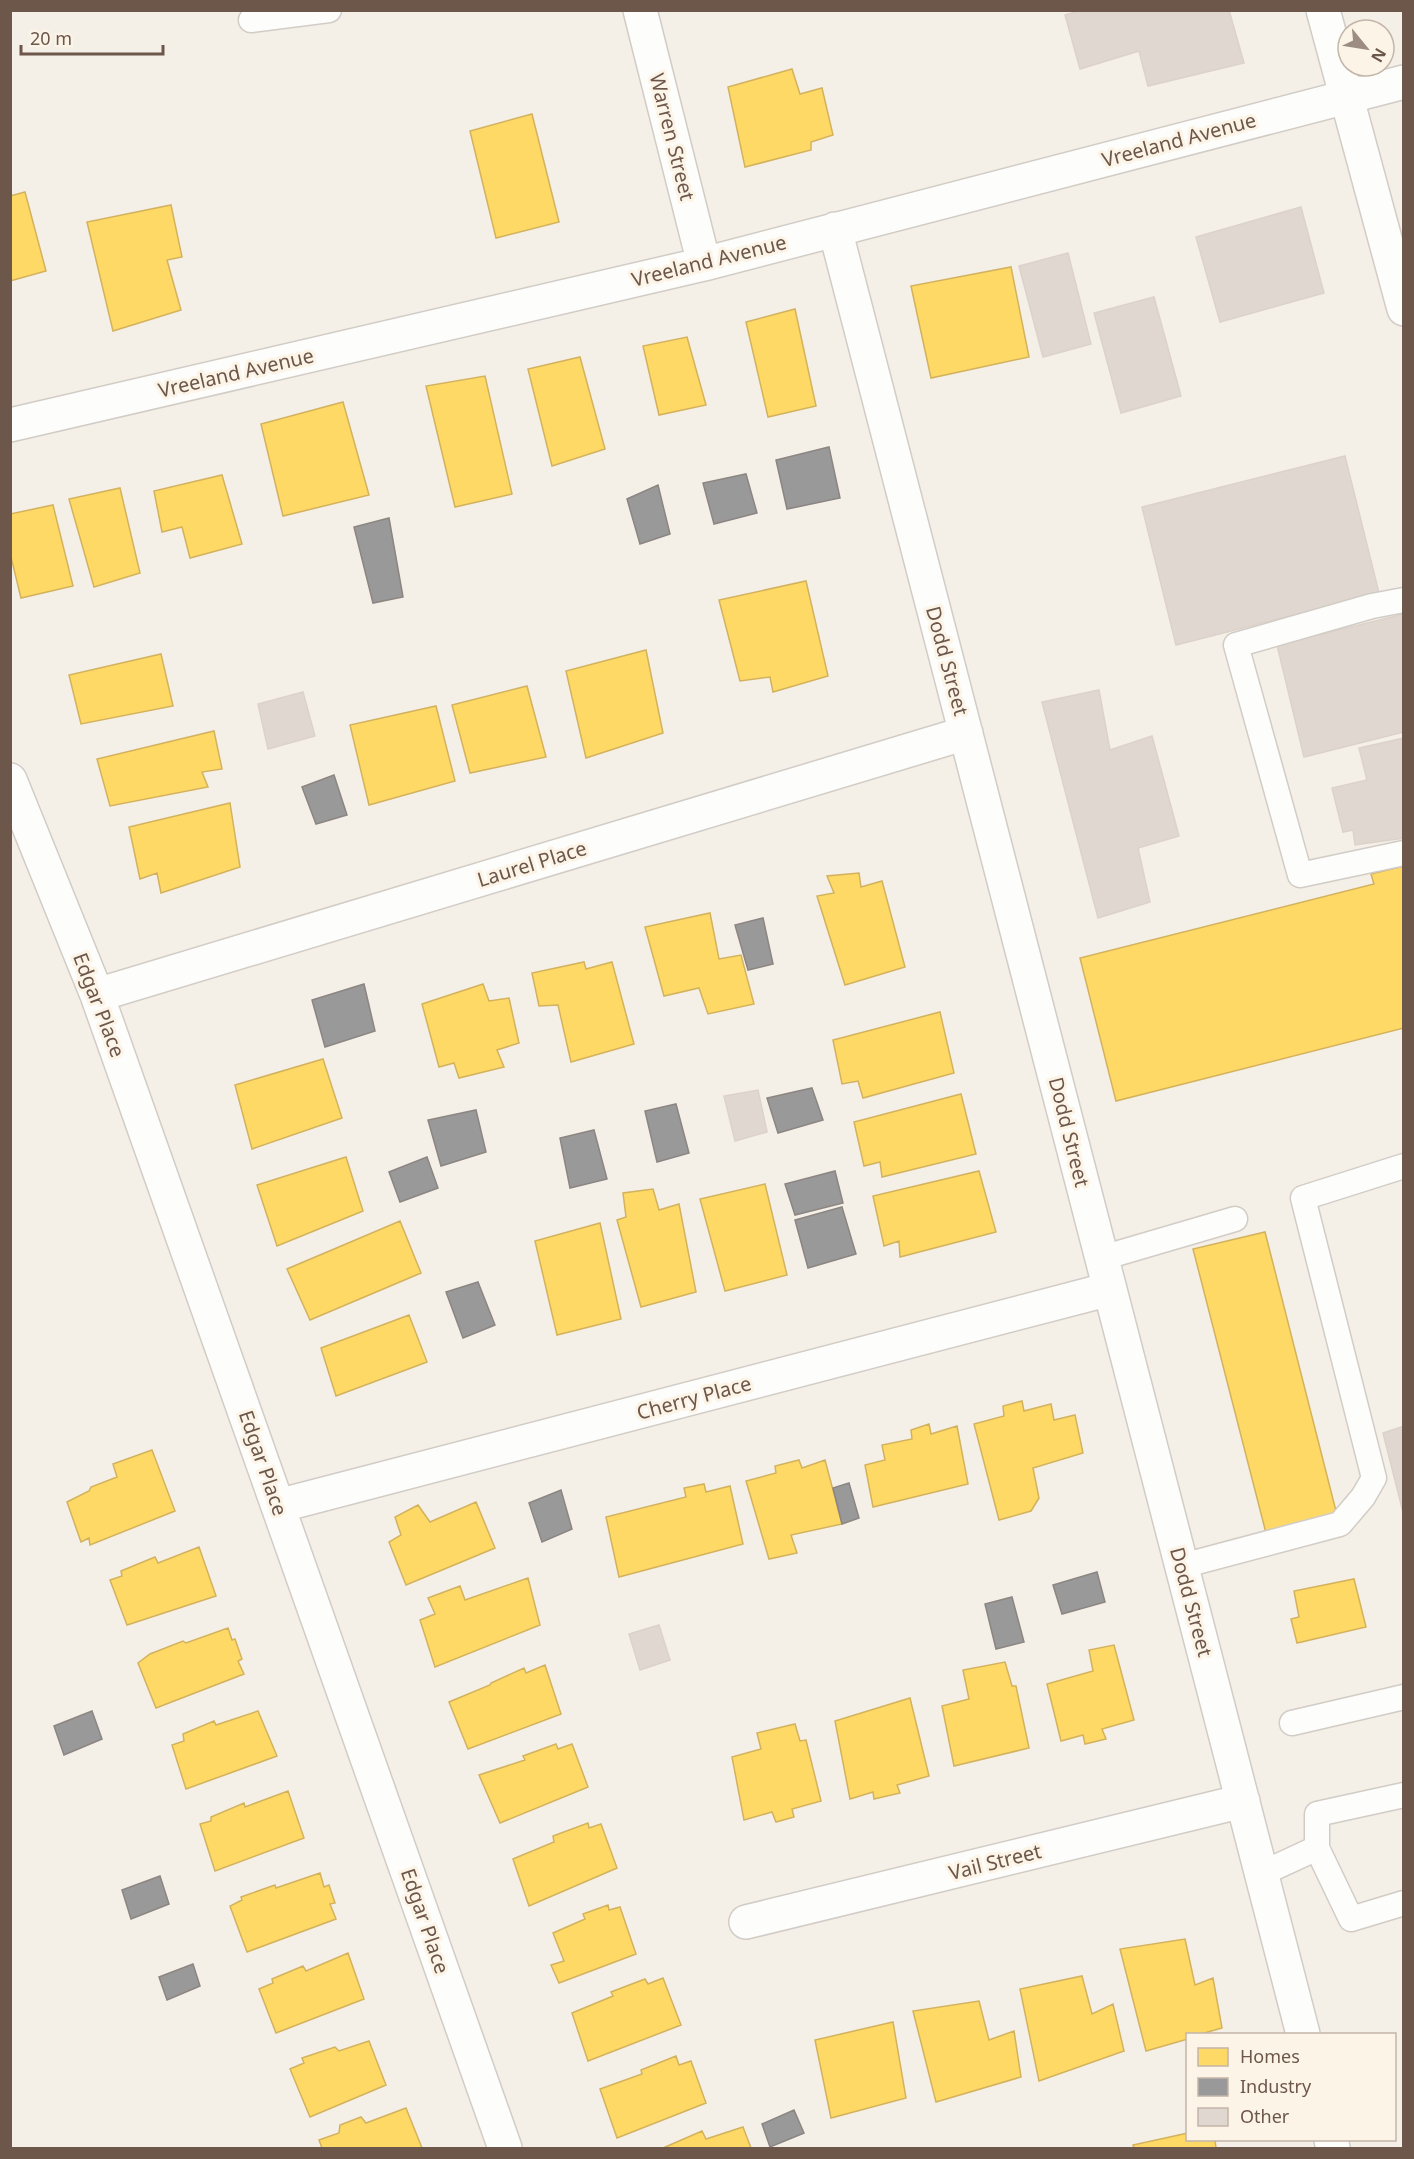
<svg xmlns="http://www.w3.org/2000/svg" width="1414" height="2159" font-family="'Noto Sans',sans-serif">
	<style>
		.homes { fill: #ffd966; stroke: #d3b25e; stroke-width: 1.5 }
		.industry { fill: #999; stroke: #8c8582; stroke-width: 1.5 }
		.building { fill: #e0d7d0; stroke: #dcd2ca; stroke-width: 1.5 }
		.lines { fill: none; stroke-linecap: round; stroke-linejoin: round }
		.lane-casing { stroke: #d2ccc6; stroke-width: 27 }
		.street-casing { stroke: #d2ccc6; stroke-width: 36 }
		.secondary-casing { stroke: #d3ccc6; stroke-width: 36 }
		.lane { stroke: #fdfdfb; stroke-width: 24 }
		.street { stroke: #fdfdfb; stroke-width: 33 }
		.secondary { stroke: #fdfdfb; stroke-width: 33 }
		.labels { text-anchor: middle; stroke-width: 6; stroke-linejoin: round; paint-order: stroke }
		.street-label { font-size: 20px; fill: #6d574b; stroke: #fcf4e7 }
	</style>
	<rect width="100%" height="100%" fill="#f4efe7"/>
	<!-- homes -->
	<path class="homes" d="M 792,69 L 800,94 L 822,88 L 833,135 L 811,142 L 811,150 L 745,167 L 728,87 Z
		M 532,114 L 559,222 L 496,238 L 470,131 Z
		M 25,192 L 46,271 L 10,281 L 10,196 Z
		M 171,205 L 182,257 L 167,260 L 181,310 L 113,331 L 87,222 Z
		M 1011,267 L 1029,357 L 931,378 L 911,286 Z
		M 795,309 L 816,406 L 768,417 L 746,322 Z
		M 687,337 L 706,405 L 659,415 L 643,346 Z
		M 580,357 L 605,449 L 552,466 L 528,369 Z
		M 485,376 L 512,494 L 455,507 L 426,386 Z
		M 343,402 L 369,495 L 283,516 L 261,424 Z
		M 222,475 L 242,544 L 190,558 L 182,527 L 162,532 L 154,491 Z
		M 120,488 L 140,573 L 94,587 L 69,499 Z
		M 53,505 L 73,586 L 21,598 L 10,553 L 10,514 Z
		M 806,581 L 828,676 L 773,692 L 770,677 L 740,681 L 719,600 Z
		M 646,650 L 663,733 L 586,758 L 566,671 Z
		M 161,654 L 173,706 L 81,724 L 69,675 Z
		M 527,686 L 546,757 L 470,773 L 452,705 Z
		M 436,706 L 455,781 L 369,805 L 350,725 Z
		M 214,731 L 222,769 L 202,772 L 208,787 L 110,806 L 97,759 Z
		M 230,803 L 240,867 L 161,893 L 157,873 L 140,879 L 129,827 Z
		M 1404,866 L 1404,1028 L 1116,1101 L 1080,958 L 1374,884 L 1371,874 Z
		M 859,873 L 861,887 L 882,881 L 905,967 L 845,985 L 817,896 L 834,893 L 827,876 Z
		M 710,913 L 719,959 L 741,955 L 754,1004 L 708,1014 L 699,988 L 664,996 L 645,927 Z
		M 584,962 L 586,969 L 612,962 L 634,1044 L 571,1062 L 558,1005 L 539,1006 L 532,973 Z
		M 483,984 L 489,1001 L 509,998 L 519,1043 L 497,1050 L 504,1067 L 459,1078 L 454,1063 L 439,1067 L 422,1004 Z
		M 940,1012 L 954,1073 L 863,1098 L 858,1081 L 842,1084 L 833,1040 Z
		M 323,1059 L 342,1118 L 252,1149 L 235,1085 Z
		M 961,1094 L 976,1154 L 882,1177 L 880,1162 L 864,1166 L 854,1122 Z
		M 346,1157 L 363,1211 L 277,1246 L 257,1185 Z
		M 979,1171 L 996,1232 L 900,1257 L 899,1241 L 884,1246 L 873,1196 Z
		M 765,1184 L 787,1275 L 725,1291 L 700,1199 Z
		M 653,1189 L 659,1210 L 679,1204 L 696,1292 L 641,1307 L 617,1220 L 626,1217 L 623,1193 Z
		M 400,1221 L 421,1273 L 310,1320 L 287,1269 Z
		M 600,1223 L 621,1319 L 557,1335 L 535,1241 Z
		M 1265,1232 L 1337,1515 L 1266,1533 L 1193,1249 Z
		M 409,1315 L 427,1362 L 336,1396 L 321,1348 Z
		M 1022,1401 L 1024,1411 L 1051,1404 L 1054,1420 L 1075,1415 L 1083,1453 L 1033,1468 L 1039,1498 L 1031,1511 L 999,1520 L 974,1424 L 1004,1416 L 1003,1406 Z
		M 929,1424 L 931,1434 L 957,1426 L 968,1484 L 873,1507 L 865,1465 L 885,1460 L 882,1445 L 912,1439 L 911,1430 Z
		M 152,1450 L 175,1511 L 90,1545 L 89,1538 L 81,1542 L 67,1502 L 89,1491 L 91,1487 L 117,1477 L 113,1464 Z
		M 799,1460 L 802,1468 L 825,1460 L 842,1524 L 791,1535 L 797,1553 L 769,1559 L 746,1481 L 776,1473 L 775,1466 Z
		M 704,1484 L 706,1492 L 730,1486 L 743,1544 L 619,1577 L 606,1517 L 686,1497 L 684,1488 Z
		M 476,1502 L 495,1548 L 406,1585 L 389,1542 L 401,1535 L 395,1517 L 418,1505 L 430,1522 Z
		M 199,1547 L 216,1596 L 127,1625 L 110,1580 L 122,1576 L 121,1571 L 155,1557 L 158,1563 Z
		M 528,1578 L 540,1625 L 435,1667 L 420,1620 L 435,1614 L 428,1598 L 460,1586 L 465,1600 Z
		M 1354,1579 L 1366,1627 L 1297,1643 L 1291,1619 L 1299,1617 L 1294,1591 Z
		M 228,1628 L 232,1640 L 235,1639 L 242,1659 L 238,1661 L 244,1674 L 156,1708 L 138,1663 L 150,1654 L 183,1641 L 186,1643 Z
		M 1114,1645 L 1134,1720 L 1102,1729 L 1106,1739 L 1085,1744 L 1083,1735 L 1061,1741 L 1047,1684 L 1093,1671 L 1089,1650 Z
		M 1005,1662 L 1012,1686 L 1016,1686 L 1029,1748 L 954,1766 L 942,1706 L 969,1699 L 963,1670 Z
		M 545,1665 L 561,1714 L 468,1749 L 449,1702 L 490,1685 L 491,1683 L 524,1668 L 526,1673 Z
		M 910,1698 L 929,1776 L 897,1785 L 900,1793 L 874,1799 L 873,1792 L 850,1799 L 835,1721 Z
		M 258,1711 L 277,1756 L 186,1789 L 172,1745 L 184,1741 L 183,1734 L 214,1721 L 216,1725 Z
		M 795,1724 L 800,1741 L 806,1740 L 821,1801 L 792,1809 L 794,1817 L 776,1822 L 772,1812 L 744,1820 L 732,1757 L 761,1749 L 757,1733 Z
		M 556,1744 L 558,1749 L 572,1744 L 588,1787 L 500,1823 L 479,1775 L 525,1760 L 523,1756 Z
		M 288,1791 L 304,1838 L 215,1871 L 200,1824 L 211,1821 L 211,1817 L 244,1803 L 245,1807 Z
		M 588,1823 L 589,1828 L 601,1824 L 617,1868 L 529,1906 L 513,1859 L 554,1842 L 553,1836 Z
		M 320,1873 L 324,1887 L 329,1885 L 335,1903 L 330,1904 L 336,1919 L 247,1952 L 230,1906 L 242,1900 L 241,1897 L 275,1885 L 276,1888 Z
		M 608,1905 L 609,1910 L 620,1907 L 636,1954 L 559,1983 L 551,1965 L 564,1961 L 553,1933 L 585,1919 L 583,1914 Z
		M 1185,1939 L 1195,1985 L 1213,1978 L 1222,2028 L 1201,2034 L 1188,2034 L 1188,2039 L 1146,2051 L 1120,1949 Z
		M 348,1953 L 364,1999 L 276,2033 L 259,1989 L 273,1983 L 272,1979 L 303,1966 L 306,1971 Z
		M 1082,1976 L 1092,2014 L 1113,2004 L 1124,2051 L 1039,2081 L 1020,1989 Z
		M 663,1978 L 681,2025 L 588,2061 L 572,2013 L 613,1996 L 611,1992 L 645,1979 L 648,1984 Z
		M 979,2001 L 989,2040 L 1014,2031 L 1021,2077 L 936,2102 L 913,2011 Z
		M 893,2022 L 906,2098 L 831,2118 L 815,2040 Z
		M 369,2041 L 386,2085 L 310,2117 L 290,2069 L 304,2063 L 302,2058 L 335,2047 L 339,2051 Z
		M 676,2056 L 679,2065 L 691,2061 L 706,2103 L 617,2138 L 600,2089 L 642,2074 L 641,2070 Z
		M 406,2108 L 422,2148 L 322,2148 L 319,2140 L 339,2133 L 340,2125 L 361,2117 L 366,2123 Z
		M 743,2127 L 751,2148 L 663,2148 L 702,2131 L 706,2139 Z
		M 1188,2133 L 1188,2140 L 1215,2140 L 1216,2148 L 1134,2148 L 1133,2145 Z"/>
	<!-- industry -->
	<path class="industry" d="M 829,447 L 840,498 L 787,509 L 776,460 Z
		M 746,474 L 757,513 L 714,524 L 703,483 Z
		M 658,485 L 670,534 L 640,544 L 627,499 Z
		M 389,518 L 403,597 L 373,603 L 354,527 Z
		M 334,775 L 347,815 L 316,824 L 302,787 Z
		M 763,918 L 773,964 L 748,970 L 735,925 Z
		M 364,984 L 375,1031 L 325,1047 L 312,1000 Z
		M 812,1088 L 823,1120 L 778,1133 L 767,1098 Z
		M 676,1104 L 689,1153 L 657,1162 L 645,1111 Z
		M 476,1110 L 486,1152 L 441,1166 L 428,1120 Z
		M 594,1130 L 607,1179 L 570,1188 L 560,1138 Z
		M 427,1157 L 438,1188 L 400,1202 L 389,1172 Z
		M 835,1171 L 843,1203 L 795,1215 L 785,1184 Z
		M 842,1207 L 856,1254 L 808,1268 L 795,1220 Z
		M 478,1282 L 495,1325 L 463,1338 L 446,1292 Z
		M 849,1483 L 859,1518 L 842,1524 L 833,1488 Z
		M 561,1490 L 572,1529 L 542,1542 L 529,1503 Z
		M 1097,1572 L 1105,1602 L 1062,1614 L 1053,1585 Z
		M 1012,1597 L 1024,1642 L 996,1649 L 985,1604 Z
		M 92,1711 L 102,1739 L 64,1755 L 54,1726 Z
		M 160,1876 L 169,1904 L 131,1919 L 122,1890 Z
		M 193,1964 L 200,1986 L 167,2000 L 159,1977 Z
		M 794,2110 L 804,2133 L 770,2147 L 762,2124 Z"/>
	<!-- building -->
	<path class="building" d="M 1083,10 L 1229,10 L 1244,63 L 1148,86 L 1139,51 L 1080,69 L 1065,15 Z
		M 1301,207 L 1324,293 L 1220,322 L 1196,237 Z
		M 1068,253 L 1091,344 L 1043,357 L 1019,266 Z
		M 1154,297 L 1181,396 L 1121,413 L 1094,313 Z
		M 1345,456 L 1379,593 L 1176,645 L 1142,507 Z
		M 1404,614 L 1404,732 L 1304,757 L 1277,645 Z
		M 1099,690 L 1110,750 L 1152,736 L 1179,836 L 1138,848 L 1150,902 L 1098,918 L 1042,702 Z
		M 303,692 L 315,736 L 268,749 L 258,704 Z
		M 1404,738 L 1404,838 L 1355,845 L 1353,830 L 1343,832 L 1332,788 L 1367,780 L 1359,748 Z
		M 758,1090 L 767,1132 L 735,1141 L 724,1096 Z
		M 1404,1426 L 1404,1516 L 1383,1433 Z
		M 659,1625 L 670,1660 L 640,1670 L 629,1634 Z"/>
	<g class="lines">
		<!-- lane casing -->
		<g class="lane-casing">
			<path id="lane" d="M 251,20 L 329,10
				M 1404,600 L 1372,606 L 1236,645 L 1300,875 L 1404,853
				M 1102,1258 L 1235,1219
				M 1182,1566 L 1340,1524 L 1363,1497 L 1374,1478 L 1303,1198 L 1404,1166
				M 1292,1723 L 1404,1697
				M 1317,1848 L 1351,1919 L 1404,1903
				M 1261,1874 L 1317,1848 L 1317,1814 L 1404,1795"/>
		</g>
		<!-- street casing -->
		<g class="street-casing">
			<path id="street" d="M 640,10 L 704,264
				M 835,229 L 1303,2034
				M 10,425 L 704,264 L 1404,82
				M 10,780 L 97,995 L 505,2148
				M 97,995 L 966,733
				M 278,1506 L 1110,1289
				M 746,1922 L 1243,1801
				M 1331,2140 L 1333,2148"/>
		</g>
		<!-- secondary casing -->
		<g class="secondary-casing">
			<path id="secondary" d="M 1323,10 L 1404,309"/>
		</g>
		<!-- lane -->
		<use href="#lane" class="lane"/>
		<!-- street -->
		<use href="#street" class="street"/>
		<!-- secondary -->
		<use href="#secondary" class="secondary"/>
	</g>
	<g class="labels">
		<!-- street labels -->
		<g class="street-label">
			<text transform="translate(672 137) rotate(76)" y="7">Warren Street</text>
			<text transform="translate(1179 140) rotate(-15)" y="7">Vreeland Avenue</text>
			<text transform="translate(709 261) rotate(-14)" y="7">Vreeland Avenue</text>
			<text transform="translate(236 373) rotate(-13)" y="7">Vreeland Avenue</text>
			<text transform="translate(947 661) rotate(75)" y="7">Dodd Street</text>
			<text transform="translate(532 864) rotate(-17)" y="7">Laurel Place</text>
			<text transform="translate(99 1005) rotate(69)" y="7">Edgar Place</text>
			<text transform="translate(1069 1132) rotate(76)" y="7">Dodd Street</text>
			<text transform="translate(694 1398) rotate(-15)" y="7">Cherry Place</text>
			<text transform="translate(263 1463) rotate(71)" y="7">Edgar Place</text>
			<text transform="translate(1191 1602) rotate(75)" y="7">Dodd Street</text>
			<text transform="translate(995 1862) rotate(-14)" y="7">Vail Street</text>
			<text transform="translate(425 1921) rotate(71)" y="7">Edgar Place</text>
		</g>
	</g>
	<!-- border -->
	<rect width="1414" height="2159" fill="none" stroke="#6d574b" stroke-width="24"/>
	<!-- legend -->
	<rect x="1186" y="2033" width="210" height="108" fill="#fcf4e7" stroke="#c3b5a9" stroke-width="1.5"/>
	<rect x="1198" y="2048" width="30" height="18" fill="#ffd966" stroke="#c3b5a9" stroke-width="1.5"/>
	<text x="1240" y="2063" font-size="18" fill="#6d574b">Homes</text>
	<rect x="1198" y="2078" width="30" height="18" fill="#999999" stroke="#c3b5a9" stroke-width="1.5"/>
	<text x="1240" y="2093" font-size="18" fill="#6d574b">Industry</text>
	<rect x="1198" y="2108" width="30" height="18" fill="#e0d7d0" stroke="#c3b5a9" stroke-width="1.5"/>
	<text x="1240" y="2123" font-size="18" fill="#6d574b">Other</text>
	<!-- north arrow -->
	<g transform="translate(1366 48) rotate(120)"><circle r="28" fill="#fcf4e7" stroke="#c3b5a9" stroke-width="1.5"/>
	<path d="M0-4.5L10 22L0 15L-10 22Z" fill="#9c8c82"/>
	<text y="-9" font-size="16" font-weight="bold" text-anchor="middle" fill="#6d574b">N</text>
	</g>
	<!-- scale -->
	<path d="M21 45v9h142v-9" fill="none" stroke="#6d574b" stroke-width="3"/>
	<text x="30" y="45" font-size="18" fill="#6d574b" stroke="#fcf4e7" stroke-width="4.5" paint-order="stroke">20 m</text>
</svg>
